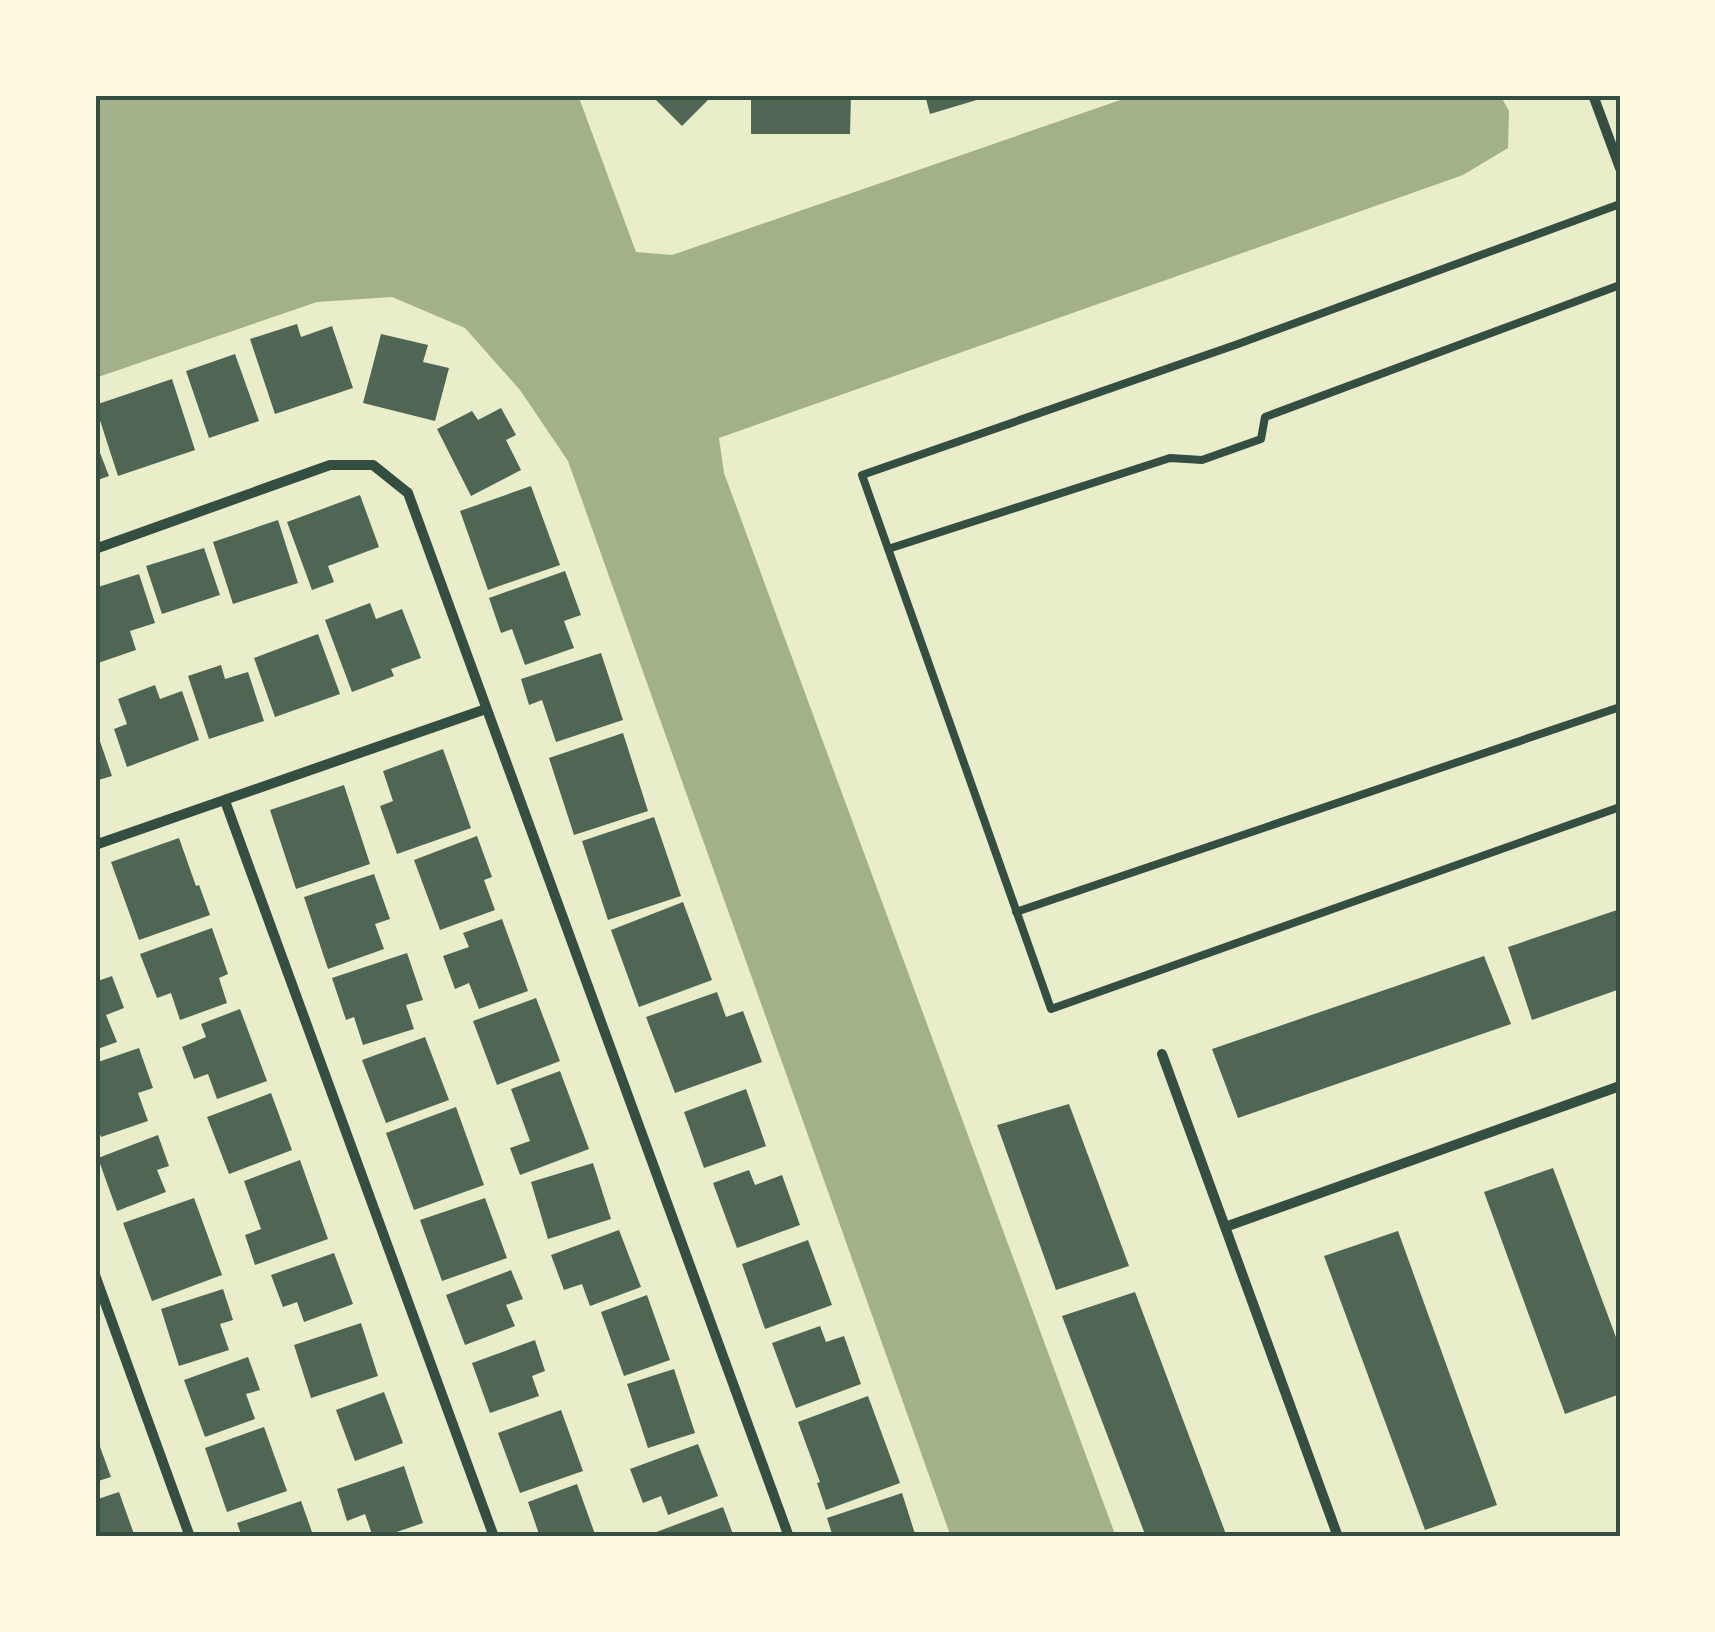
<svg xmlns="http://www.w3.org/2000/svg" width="1715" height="1632" font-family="'Titillium Web',sans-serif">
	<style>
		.water { fill: #a3b18a }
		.building { fill: #4f6655 }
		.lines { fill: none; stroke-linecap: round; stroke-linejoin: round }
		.service { stroke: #344e41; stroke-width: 8 }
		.minor { stroke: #344e41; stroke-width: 10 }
		.neatline { fill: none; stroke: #344e41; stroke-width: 4 }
	</style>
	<rect width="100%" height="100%" fill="#e9edc9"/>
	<!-- water -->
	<path class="water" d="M 101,95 L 578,95 L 636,252 L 672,255 L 1135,95 L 1500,95 L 1509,111 L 1508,148 L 1463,175 L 719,438 L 724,473 L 1116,1537 L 951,1537 L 568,461 L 520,390 L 465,328 L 392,297 L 317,302 L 95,378 L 95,97 Z"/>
	<!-- building -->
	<path class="building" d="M 651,95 L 713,95 L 682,126 Z
		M 851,95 L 850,134 L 751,134 L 751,96 Z
		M 925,95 L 989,95 L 990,96 L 930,114 Z
		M 297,324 L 301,337 L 332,326 L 353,388 L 275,414 L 250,339 Z
		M 381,334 L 428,345 L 423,362 L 449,368 L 435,421 L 363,403 Z
		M 235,354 L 259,421 L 209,438 L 186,371 Z
		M 172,379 L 195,450 L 118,476 L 95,405 Z
		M 501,408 L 516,435 L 506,440 L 521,470 L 471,496 L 437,429 L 472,411 L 478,420 Z
		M 95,440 L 109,476 L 95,481 Z
		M 531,486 L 560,565 L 488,590 L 460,511 Z
		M 360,495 L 379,547 L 328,566 L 334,582 L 312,590 L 287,522 Z
		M 278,520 L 298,583 L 233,604 L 213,542 Z
		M 204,548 L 220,595 L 162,614 L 146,566 Z
		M 565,571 L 581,615 L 564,621 L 574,648 L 525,665 L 512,629 L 501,633 L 489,598 Z
		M 139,574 L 155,623 L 130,631 L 136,650 L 95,664 L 95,588 Z
		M 370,603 L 376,619 L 402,609 L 421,658 L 391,669 L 394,676 L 352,692 L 325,620 Z
		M 318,634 L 340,694 L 275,717 L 254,658 Z
		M 601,653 L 623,720 L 556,742 L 542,700 L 529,705 L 521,679 Z
		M 221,665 L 225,679 L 248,672 L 264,721 L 209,739 L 188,676 Z
		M 155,685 L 160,699 L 182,691 L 199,740 L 127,767 L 114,729 L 127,724 L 118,699 Z
		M 95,727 L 112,776 L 95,781 Z
		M 623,733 L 648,811 L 574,835 L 549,758 Z
		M 443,749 L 471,828 L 397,854 L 380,806 L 393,801 L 383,771 Z
		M 344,785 L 370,864 L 296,889 L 270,810 Z
		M 654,817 L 681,896 L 608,920 L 582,841 Z
		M 477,836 L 492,877 L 484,880 L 495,910 L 440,930 L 414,860 Z
		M 179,838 L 196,886 L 199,885 L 210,915 L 139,940 L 111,862 Z
		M 374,874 L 390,919 L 375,924 L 384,949 L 328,969 L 304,897 Z
		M 683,902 L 712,980 L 639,1007 L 611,930 Z
		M 1620,909 L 1620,989 L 1532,1020 L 1508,947 Z
		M 502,919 L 528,991 L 479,1009 L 469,983 L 455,989 L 443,956 L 469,947 L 463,933 Z
		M 212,928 L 228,974 L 219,978 L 227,1003 L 180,1020 L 171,993 L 157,998 L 140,954 Z
		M 407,953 L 423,1000 L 406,1005 L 414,1029 L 363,1045 L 354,1017 L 346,1020 L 332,978 Z
		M 1484,956 L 1511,1024 L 1238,1118 L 1212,1049 Z
		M 112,976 L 124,1008 L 106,1015 L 117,1042 L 95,1050 L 95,982 Z
		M 717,992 L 726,1017 L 743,1011 L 762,1062 L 675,1093 L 646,1017 Z
		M 536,998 L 560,1061 L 497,1085 L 473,1021 Z
		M 240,1009 L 267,1081 L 217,1099 L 208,1074 L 194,1079 L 182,1047 L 206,1037 L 201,1024 Z
		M 425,1037 L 449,1100 L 386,1123 L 362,1060 Z
		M 139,1048 L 153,1088 L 138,1093 L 148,1121 L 101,1137 L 95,1119 L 95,1063 Z
		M 560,1071 L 589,1149 L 520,1175 L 510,1148 L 530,1141 L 511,1089 Z
		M 746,1089 L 766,1146 L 704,1168 L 684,1112 Z
		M 271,1093 L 292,1150 L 229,1174 L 207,1117 Z
		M 1069,1104 L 1129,1266 L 1056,1290 L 997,1125 Z
		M 456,1107 L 484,1185 L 414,1210 L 386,1133 Z
		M 158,1135 L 169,1166 L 157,1170 L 166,1192 L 117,1211 L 98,1158 Z
		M 300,1160 L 328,1239 L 255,1265 L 245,1235 L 261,1229 L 244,1181 Z
		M 593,1163 L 611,1219 L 548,1239 L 531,1182 Z
		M 1553,1168 L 1620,1348 L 1620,1394 L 1565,1414 L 1484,1192 Z
		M 749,1170 L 755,1185 L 782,1175 L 800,1225 L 737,1248 L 713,1183 Z
		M 194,1198 L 222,1275 L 152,1301 L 123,1223 Z
		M 485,1198 L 507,1258 L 442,1281 L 420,1220 Z
		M 619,1230 L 641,1287 L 590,1306 L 582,1284 L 564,1290 L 551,1255 Z
		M 1398,1231 L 1497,1505 L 1425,1530 L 1324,1256 Z
		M 808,1240 L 832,1305 L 765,1329 L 742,1264 Z
		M 334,1253 L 353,1304 L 304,1322 L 297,1302 L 283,1307 L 271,1275 Z
		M 511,1270 L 523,1299 L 506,1305 L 515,1326 L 465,1345 L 446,1295 Z
		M 223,1289 L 233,1320 L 220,1324 L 229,1350 L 179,1366 L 161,1309 Z
		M 1135,1292 L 1227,1537 L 1146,1537 L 1062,1316 Z
		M 647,1295 L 670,1360 L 624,1376 L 601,1312 Z
		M 361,1323 L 378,1376 L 311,1398 L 294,1345 Z
		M 820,1326 L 826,1342 L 844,1336 L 861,1384 L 796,1408 L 772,1343 Z
		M 535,1340 L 545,1371 L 532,1376 L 539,1396 L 490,1413 L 472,1363 Z
		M 248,1357 L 260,1390 L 246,1394 L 255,1419 L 205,1437 L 184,1380 Z
		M 674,1369 L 695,1433 L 648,1448 L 627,1384 Z
		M 384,1392 L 403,1443 L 355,1461 L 336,1410 Z
		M 868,1396 L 900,1483 L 826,1510 L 817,1483 L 820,1482 L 798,1422 Z
		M 561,1410 L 583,1471 L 520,1493 L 498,1433 Z
		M 264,1427 L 287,1491 L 227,1512 L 205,1448 Z
		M 95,1433 L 111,1477 L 95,1482 Z
		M 698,1444 L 718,1496 L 668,1515 L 661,1496 L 643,1503 L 630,1469 Z
		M 404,1466 L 423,1523 L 382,1537 L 373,1537 L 365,1514 L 347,1521 L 337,1489 Z
		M 577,1484 L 596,1537 L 540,1537 L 528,1502 Z
		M 119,1492 L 135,1537 L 95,1537 L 95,1500 Z
		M 902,1493 L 916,1537 L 833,1537 L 827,1518 Z
		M 301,1501 L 312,1532 L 298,1537 L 242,1537 L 237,1523 Z
		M 723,1507 L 734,1537 L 652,1537 L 651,1534 Z"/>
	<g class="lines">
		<!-- service -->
		<path class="service" d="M 1620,204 L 1238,344 L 862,475 L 1051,1009 L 1620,807
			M 888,549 L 1170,458 L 1202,460 L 1261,439 L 1265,417 L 1620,285
			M 1016,912 L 1620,707"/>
		<!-- minor -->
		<path class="minor" d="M 1593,95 L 1620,168
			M 95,549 L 330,465 L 373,465 L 408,493 L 789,1537
			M 225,801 L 494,1537
			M 95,845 L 486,709
			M 1162,1054 L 1338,1537
			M 1225,1227 L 1620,1086
			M 95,1275 L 190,1537"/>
	</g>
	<!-- border -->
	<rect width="1715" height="1632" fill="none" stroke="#fefae0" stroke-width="195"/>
	<rect x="98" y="98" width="1520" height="1436" class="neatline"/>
</svg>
